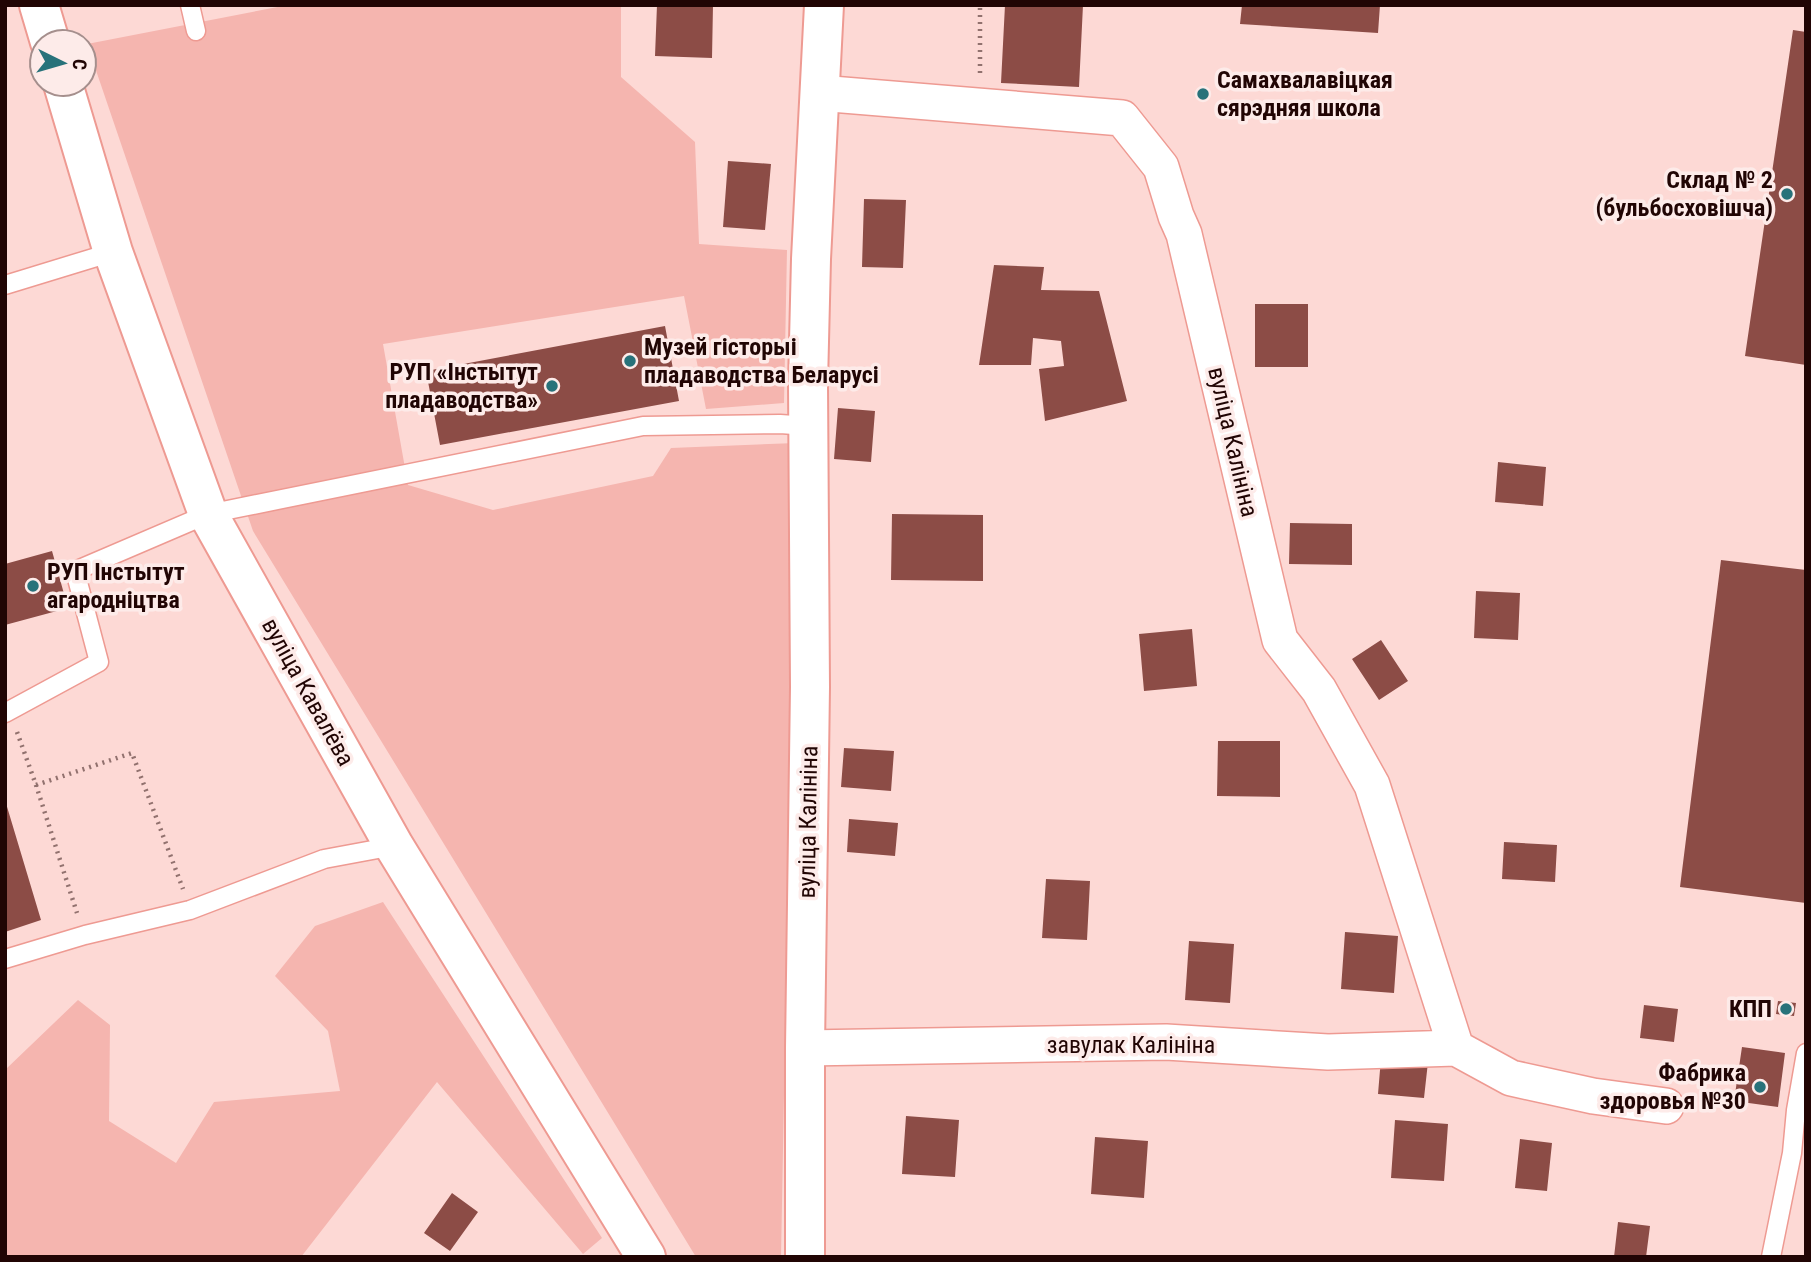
<svg xmlns="http://www.w3.org/2000/svg" width="1811" height="1262" font-family="'Roboto Condensed',sans-serif">
	<style>
		.green { fill: #f5b5af }
		.building { fill: #8c4c46 }
		.lines { fill: none; stroke-linecap: round; stroke-linejoin: round }
		.service-casing { stroke: #ee9a92; stroke-width: 21 }
		.minor-casing { stroke: #ee9a92; stroke-width: 38 }
		.tertiary-casing { stroke: #ee9a92; stroke-width: 42 }
		.path { stroke: #91716e; stroke-width: 4.5; stroke-dasharray: 2 5; stroke-linecap: butt }
		.service { stroke: #fff; stroke-width: 18 }
		.minor { stroke: #fff; stroke-width: 35 }
		.tertiary { stroke: #fff; stroke-width: 38 }
		.poi-dot { fill: #28727a; stroke: #fdebe9; stroke-width: 2.5 }
		.labels { text-anchor: middle; stroke-width: 7; stroke-linejoin: round; paint-order: stroke }
		.poi-label { font-size: 24px; font-weight: bold; fill: #210504; stroke: #fdebe9; text-anchor: end }
		.street-label { font-size: 24px; fill: #210504; stroke: #fdebe9 }
	</style>
	<rect width="100%" height="100%" fill="#fdd9d5"/>
	<!-- green -->
	<path class="green" d="M 288,5 L 621,5 L 621,77 L 695,142 L 699,244 L 787,250 L 784,403 L 706,409 L 684,296 L 383,344 L 408,485 L 493,510 L 653,476 L 671,448 L 796,443 L 781,1257 L 696,1257 L 253,531 L 87,44 Z
		M 383,902 L 602,1238 L 583,1254 L 437,1082 L 301,1257 L 5,1257 L 5,1070 L 78,1000 L 110,1025 L 109,1121 L 176,1163 L 214,1102 L 340,1091 L 328,1031 L 275,976 L 315,926 Z"/>
	<!-- building -->
	<path class="building" d="M 657,5 L 713,5 L 712,58 L 655,56 Z
		M 1005,5 L 1083,5 L 1079,87 L 1001,83 Z
		M 1242,5 L 1380,5 L 1378,33 L 1240,24 Z
		M 1793,30 L 1806,32 L 1806,365 L 1745,356 Z
		M 728,161 L 771,164 L 765,230 L 723,227 Z
		M 864,199 L 906,200 L 903,268 L 862,267 Z
		M 994,265 L 1044,267 L 1041,290 L 1099,291 L 1127,401 L 1045,421 L 1039,369 L 1064,366 L 1061,341 L 1033,338 L 1031,365 L 979,365 Z
		M 1255,304 L 1308,304 L 1308,367 L 1255,367 Z
		M 665,326 L 679,401 L 440,445 L 426,371 Z
		M 838,408 L 875,411 L 871,462 L 834,459 Z
		M 1498,462 L 1546,467 L 1543,506 L 1495,502 Z
		M 892,514 L 983,515 L 983,581 L 891,580 Z
		M 1290,523 L 1352,524 L 1352,565 L 1289,564 Z
		M 52,551 L 68,608 L 5,625 L 5,564 Z
		M 1721,560 L 1806,570 L 1806,903 L 1680,887 Z
		M 1476,591 L 1520,593 L 1518,640 L 1474,638 Z
		M 1192,629 L 1197,686 L 1144,691 L 1139,634 Z
		M 1381,640 L 1408,681 L 1379,700 L 1352,659 Z
		M 1218,741 L 1280,741 L 1280,797 L 1217,796 Z
		M 844,748 L 894,751 L 891,791 L 841,787 Z
		M 5,800 L 41,920 L 5,932 Z
		M 849,819 L 898,823 L 895,856 L 847,852 Z
		M 1504,842 L 1557,845 L 1555,882 L 1502,879 Z
		M 1046,879 L 1090,881 L 1087,940 L 1042,938 Z
		M 1345,932 L 1398,936 L 1394,993 L 1341,989 Z
		M 1189,941 L 1234,944 L 1230,1003 L 1185,1000 Z
		M 1778,1001 L 1796,1003 L 1794,1016 L 1776,1014 Z
		M 1644,1005 L 1678,1009 L 1674,1042 L 1640,1038 Z
		M 1742,1047 L 1785,1053 L 1778,1107 L 1734,1101 Z
		M 1381,1058 L 1428,1062 L 1424,1098 L 1378,1094 Z
		M 906,1116 L 959,1120 L 955,1177 L 902,1174 Z
		M 1395,1120 L 1448,1124 L 1444,1181 L 1391,1178 Z
		M 1095,1137 L 1148,1141 L 1144,1198 L 1091,1194 Z
		M 1520,1139 L 1552,1143 L 1547,1191 L 1515,1188 Z
		M 452,1193 L 478,1212 L 450,1251 L 424,1233 Z
		M 1618,1222 L 1650,1226 L 1646,1257 L 1614,1257 Z"/>
	<g class="lines">
		<!-- service casing -->
		<g class="service-casing">
			<path id="service" d="M 190,5 L 196,31
				M 5,285 L 113,252
				M 5,713 L 99,662 L 75,571 L 208,514 L 643,426 L 780,424 L 808,426
				M 5,959 L 85,935 L 190,910 L 324,859 L 394,846
				M 1771,1257 L 1792,1153 L 1796,1110 L 1806,1053"/>
		</g>
		<!-- minor casing -->
		<g class="minor-casing">
			<path id="minor" d="M 819,93 L 1122,118 L 1161,167 L 1176,216 L 1184,234 L 1280,640 L 1319,690 L 1372,785 L 1456,1048
				M 805,1048 L 1166,1042 L 1328,1052 L 1456,1048
				M 1456,1048 L 1511,1078 L 1593,1096 L 1666,1106"/>
		</g>
		<!-- tertiary casing -->
		<g class="tertiary-casing">
			<path id="tertiary" d="M 39,5 L 50,42
				M 63,84 L 113,252 L 208,514 L 394,846 L 646,1257
				M 805,1257 L 805,1048 L 810,687 L 808,383 L 811,259 L 824,5"/>
		</g>
		<!-- path -->
		<path class="path" d="M 980,73 L 980,5
			M 17,732 L 36,785 L 77,913
			M 36,785 L 132,753 L 183,889"/>
		<!-- service -->
		<use href="#service" class="service"/>
		<!-- minor -->
		<use href="#minor" class="minor"/>
		<!-- tertiary -->
		<use href="#tertiary" class="tertiary"/>
	</g>
	<!-- markers -->
	<g class="poi-dot">
		<circle cx="1203" cy="94" r="7"/>
		<circle cx="1787" cy="194" r="7"/>
		<circle cx="630" cy="361" r="7"/>
		<circle cx="552" cy="386" r="7"/>
		<circle cx="33" cy="586" r="7"/>
		<circle cx="1786" cy="1009" r="7"/>
		<circle cx="1760" cy="1087" r="7"/>
	</g>
	<g class="labels">
		<!-- poi labels -->
		<g class="poi-label">
			<text x="1217" y="88" text-anchor="start">Самахвалавіцкая<tspan x="1217" dy="28">сярэдняя школа</tspan></text>
			<text x="1773" y="188">Склад № 2<tspan x="1773" dy="28">(бульбосховішча)</tspan></text>
			<text x="644" y="355" text-anchor="start">Музей гісторыі<tspan x="644" dy="28">пладаводства Беларусі</tspan></text>
			<text x="538" y="380">РУП «Інстытут<tspan x="538" dy="28">пладаводства»</tspan></text>
			<text x="47" y="580" text-anchor="start">РУП Інстытут<tspan x="47" dy="28">агародніцтва</tspan></text>
			<text x="1772" y="1017">КПП</text>
			<text x="1746" y="1081">Фабрика<tspan x="1746" dy="28">здоровья №30</tspan></text>
		</g>
		<!-- street labels -->
		<g class="street-label">
			<text transform="translate(1233 442) rotate(77)" y="8">вуліца Калініна</text>
			<text transform="translate(308 692) rotate(61)" y="8">вуліца Кавалёва</text>
			<text transform="translate(808 822) rotate(-89)" y="8">вуліца Калініна</text>
			<text x="1131" y="1053">завулак Калініна</text>
		</g>
	</g>
	<!-- border -->
	<rect width="1811" height="1262" fill="none" stroke="#210504" stroke-width="14"/>
	<!-- north arrow -->
	<g transform="translate(63 63) rotate(95)"><circle r="33" fill="#fdebe9" stroke="#a58f8d" stroke-width="2"/>
	<path d="M0-5L12 26L0 18L-12 26Z" fill="#28727a"/>
	<text y="-10" font-size="19" font-weight="bold" text-anchor="middle" fill="#210504">С</text>
	</g>
</svg>
